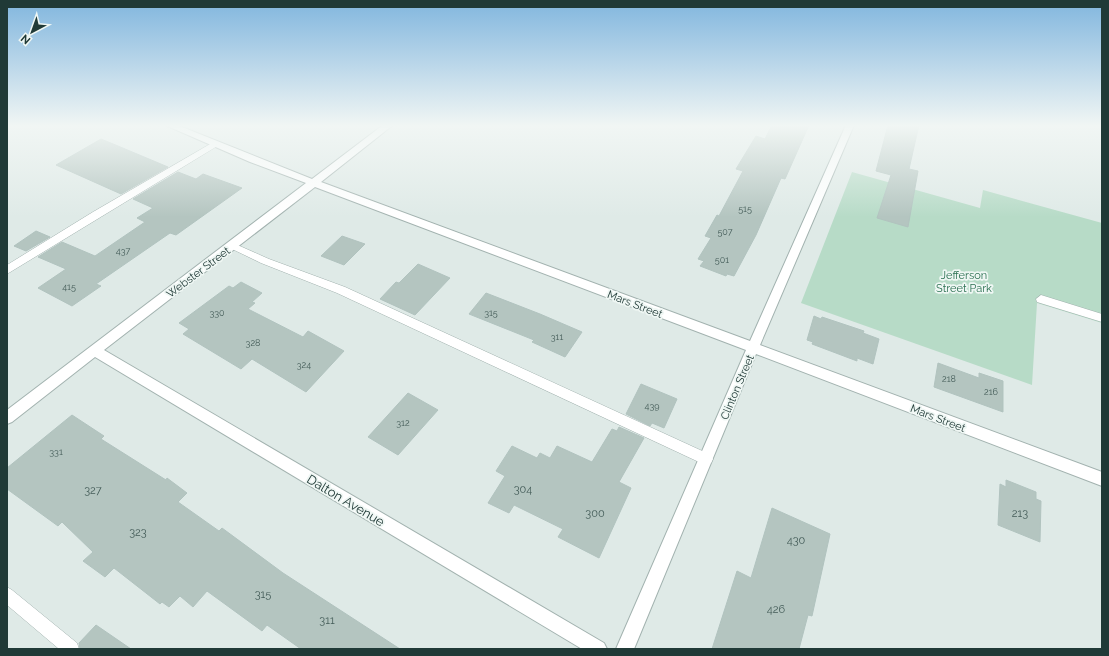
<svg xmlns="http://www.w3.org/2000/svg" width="1109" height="656" font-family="Raleway,sans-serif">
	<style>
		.green { fill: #b7dbc7 }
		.building { fill: #b4c5c0; stroke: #b1c3bf }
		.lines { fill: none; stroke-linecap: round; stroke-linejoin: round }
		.service-casing { stroke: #a2b2af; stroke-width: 1 }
		.minor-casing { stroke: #a2b2af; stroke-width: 2 }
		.service { fill: #fff; fill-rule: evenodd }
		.minor { fill: #fff; fill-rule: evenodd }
		.labels { text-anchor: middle; stroke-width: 3.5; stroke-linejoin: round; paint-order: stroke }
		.number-label { font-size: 9px; fill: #455d59 }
		.street-label { font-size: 11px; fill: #203a37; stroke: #eff7f4 }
		.park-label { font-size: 11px; fill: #2b7051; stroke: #eff7f4 }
		.near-number-label { font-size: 11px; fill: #455d59 }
		.near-street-label { font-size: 13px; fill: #203a37; stroke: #eff7f4 }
	</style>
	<rect width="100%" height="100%" fill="#dfeae7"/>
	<!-- green -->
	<path class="green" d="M 852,172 L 980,208 L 983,190 L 1102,223 L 1102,323 L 1037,303 L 1032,385 L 801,303 Z"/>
	<!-- building -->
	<path class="building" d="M 772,125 L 809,125 L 785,179 L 781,178 L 756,235 L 734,276 L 727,274 L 726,276 L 700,266 L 704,261 L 698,259 L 711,238 L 705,236 L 717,215 L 719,216 L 743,171 L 736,169 L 756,136 L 765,139 Z
		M 888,125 L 919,125 L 909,169 L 918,171 L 908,227 L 877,218 L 891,175 L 876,171 Z
		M 101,139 L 118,146 L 168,167 L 121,194 L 56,165 Z
		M 178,172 L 196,179 L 203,174 L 242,188 L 176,235 L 170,233 L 96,284 L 101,286 L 72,306 L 38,288 L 66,269 L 38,257 L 62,242 L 95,256 L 145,222 L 137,218 L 153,208 L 133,199 Z
		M 36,231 L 50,237 L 26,251 L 14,246 Z
		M 342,236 L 365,244 L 344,265 L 321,256 Z
		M 418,264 L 450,278 L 415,315 L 380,299 L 396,282 L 399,283 Z
		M 241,282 L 262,293 L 252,302 L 255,303 L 248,309 L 303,337 L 308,331 L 344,351 L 306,392 L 252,359 L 241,369 L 183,334 L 189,329 L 179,323 L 229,286 L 233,288 Z
		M 486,293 L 540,314 L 582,332 L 565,357 L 532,342 L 534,340 L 469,314 Z
		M 814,316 L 821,319 L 822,317 L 864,331 L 863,333 L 879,339 L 873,364 L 857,358 L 857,361 L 812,344 L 813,342 L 807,340 Z
		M 938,363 L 979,378 L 979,373 L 1003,381 L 1003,412 L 934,387 Z
		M 641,384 L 677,399 L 664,428 L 652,423 L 650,426 L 626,414 Z
		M 408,393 L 438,410 L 398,455 L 368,437 Z
		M 72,415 L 104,436 L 101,439 L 166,480 L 167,478 L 187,493 L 178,502 L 219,531 L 222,528 L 283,573 L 400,649 L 301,649 L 267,625 L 262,631 L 207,591 L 193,607 L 180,596 L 169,607 L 162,602 L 160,604 L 114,568 L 105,577 L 83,561 L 93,552 L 62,522 L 58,526 L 7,489 L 7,468 Z
		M 619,427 L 644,438 L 619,482 L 631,488 L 599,558 L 558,537 L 563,529 L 514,505 L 509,513 L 488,503 L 505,476 L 496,471 L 512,446 L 537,458 L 540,453 L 550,458 L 557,446 L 592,462 L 612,429 L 617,431 Z
		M 1006,480 L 1036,492 L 1036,499 L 1041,501 L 1040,542 L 998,525 L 1000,484 L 1006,487 Z
		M 772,508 L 830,534 L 812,616 L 808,615 L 799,649 L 712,649 L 737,571 L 751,578 Z
		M 96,625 L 131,649 L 80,649 L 79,643 Z"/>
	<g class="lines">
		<!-- service casing -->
		<g class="service-casing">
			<path id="service" d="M 212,143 L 215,143 L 219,145 L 7,274 L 7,265 L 93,212 Z
				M 233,243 L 269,259 L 345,287 L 711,455 L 713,459 L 711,463 L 706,465 L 701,463 L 337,293 L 261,263 L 230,248 L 228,246 L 230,244 Z
				M 1041,295 L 1102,314 L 1102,322 L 1037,302 L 1036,299 Z
				M 7,587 L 12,590 L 77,643 L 79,649 L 59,649 L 7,605 Z"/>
		</g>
		<!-- minor casing -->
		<g class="minor-casing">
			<path id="minor" d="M 165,125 L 177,125 L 312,179 L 383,125 L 393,125 L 321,182 L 750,341 L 846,125 L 854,125 L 760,345 L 1102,472 L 1102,486 L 756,354 L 634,649 L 616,649 L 746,350 L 315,187 L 104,350 L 604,643 L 607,649 L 582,649 L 95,357 L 12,422 L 7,424 L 7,410 L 306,183 L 250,162 Z"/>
		</g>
		<!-- service -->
		<use href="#service" class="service"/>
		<!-- minor -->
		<use href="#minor" class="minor"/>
	</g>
	<!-- sky -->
	<linearGradient id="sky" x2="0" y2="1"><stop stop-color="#81b6de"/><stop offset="0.58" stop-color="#f1f6f4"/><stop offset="1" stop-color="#f1f6f4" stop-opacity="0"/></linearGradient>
	<rect width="1109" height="217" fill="url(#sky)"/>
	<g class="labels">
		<!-- number labels -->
		<g class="number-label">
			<text x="745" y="212">515</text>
			<text x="725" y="235">507</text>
			<text x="123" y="254">437</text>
			<text x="722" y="263">501</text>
			<text x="69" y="290">415</text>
			<text x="217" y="316">330</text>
			<text x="491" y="316">315</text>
			<text x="557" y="340">311</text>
			<text x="253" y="346">328</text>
			<text x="304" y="368">324</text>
			<text x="949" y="382">218</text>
			<text x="991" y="395">216</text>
			<text x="652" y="409">439</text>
			<text x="403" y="426">312</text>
			<text x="56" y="455">331</text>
		</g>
		<!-- street labels -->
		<g class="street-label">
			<text transform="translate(198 272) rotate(-37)" y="4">Webster Street</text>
			<text transform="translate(635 304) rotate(21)" y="4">Mars Street</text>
			<text transform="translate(737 387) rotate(-67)" y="4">Clinton Street</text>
			<text transform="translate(938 418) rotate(21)" y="4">Mars Street</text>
		</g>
		<!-- park labels -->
		<g class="park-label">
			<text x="964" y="279">Jefferson<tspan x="964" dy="13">Street Park</tspan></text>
		</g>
		<!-- near-number labels -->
		<g class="near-number-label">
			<text x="523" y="493">304</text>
			<text x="93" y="494">327</text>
			<text x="595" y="517">300</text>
			<text x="1020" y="517">213</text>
			<text x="138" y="536">323</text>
			<text x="796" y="544">430</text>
			<text x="263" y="598">315</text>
			<text x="776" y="613">426</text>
			<text x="327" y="624">311</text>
		</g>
		<!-- near-street labels -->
		<g class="near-street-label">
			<text transform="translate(346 500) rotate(31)" y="5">Dalton Avenue</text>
		</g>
	</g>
	<!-- border -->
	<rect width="1109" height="656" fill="none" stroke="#203a37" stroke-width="16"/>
	<!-- north arrow -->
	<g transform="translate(32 32) rotate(221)" stroke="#eff7f4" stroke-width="3" paint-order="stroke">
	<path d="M0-3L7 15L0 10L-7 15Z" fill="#203a37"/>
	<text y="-6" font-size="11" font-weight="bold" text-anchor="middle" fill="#203a37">N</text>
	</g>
</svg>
